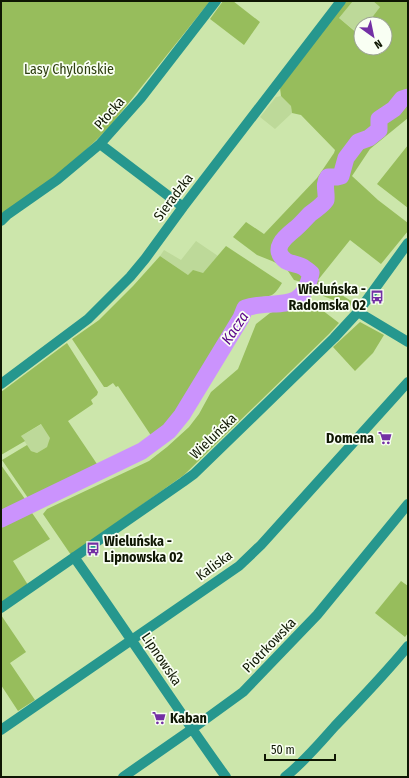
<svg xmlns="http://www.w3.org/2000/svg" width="409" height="778" font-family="'Fira Sans Condensed',sans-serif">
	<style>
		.built { fill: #bdd999 }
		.green { fill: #97bd5c }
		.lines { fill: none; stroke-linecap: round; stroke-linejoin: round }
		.river { stroke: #cb93fd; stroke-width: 17 }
		.street { stroke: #26978e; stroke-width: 10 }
		.labels { text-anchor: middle; stroke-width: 3.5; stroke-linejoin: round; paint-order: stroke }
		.park-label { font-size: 14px; fill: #2e3f0f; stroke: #f9fff3 }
		.street-label { font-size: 14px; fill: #0f1703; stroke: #f9fff3 }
		.poi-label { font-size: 14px; font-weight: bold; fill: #0f1703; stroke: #f9fff3; text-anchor: end }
		.water-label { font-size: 15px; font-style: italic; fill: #5a048a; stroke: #f9fff3 }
	</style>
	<rect width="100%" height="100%" fill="#cce6ab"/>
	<!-- built -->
	<path class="built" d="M 353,1 L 373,1 L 380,7 L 367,24 L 361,24 L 361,31 L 359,34 L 339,18 Z
		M 281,96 L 291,106 L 292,113 L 275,129 L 260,117 L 276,97 Z
		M 196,241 L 218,256 L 203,273 L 188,275 L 160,256 L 164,250 L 181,260 Z
		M 42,424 L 51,438 L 47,447 L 37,453 L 31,451 L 21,436 Z"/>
	<!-- green -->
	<path class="green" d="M 1,1 L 210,1 L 111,125 C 79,160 40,188 1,216 Z
		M 223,1 L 233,1 L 260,22 L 244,45 L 210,19 Z
		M 346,1 L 353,1 L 339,18 L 358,34 L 361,31 L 361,48 L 385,48 L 385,24 L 367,24 L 380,7 L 373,1 L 408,1 L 408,118 L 370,149 L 352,176 L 378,200 L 408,223 L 408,231 L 381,264 L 350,240 L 318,280 L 356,304 L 349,306 L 310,291 L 315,284 L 305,278 L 302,282 L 294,280 L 286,268 L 272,261 L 257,255 L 233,237 L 246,222 L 264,234 L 317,178 L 334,153 L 335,150 L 301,115 L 292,113 L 291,106 L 281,96 L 280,88 Z
		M 408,145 L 408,208 L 377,184 Z
		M 226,246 L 282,283 C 271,301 270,294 252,299 C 248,300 243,306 239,309 C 236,323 225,334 220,347 L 174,417 L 152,437 L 118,386 L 116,387 L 113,383 L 107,387 L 104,387 L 72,339 L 99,320 L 133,286 L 160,256 L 188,275 L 193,270 L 203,273 Z
		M 305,297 L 339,323 L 329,334 L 184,475 L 71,555 L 43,514 L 47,509 L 149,461 L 167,447 L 189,427 L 199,414 L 211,392 L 238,369 L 256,324 L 270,313 L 286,307 L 296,305 Z
		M 360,322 L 384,335 L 373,353 L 355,371 L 333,347 Z
		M 67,343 L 98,392 L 97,395 L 91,400 L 93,404 L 68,421 L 97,464 L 45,492 L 44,491 L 28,498 L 2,460 L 27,445 L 31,451 L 37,453 L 47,447 L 50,438 L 41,424 L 21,436 L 25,441 L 1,455 L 1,392 Z
		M 1,465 L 25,499 L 7,508 L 6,514 L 1,516 Z
		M 30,510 L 50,539 L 13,561 L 28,585 L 1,604 L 1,526 Z
		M 401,581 L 408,586 L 408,633 L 405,637 L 375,613 Z
		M 1,615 L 26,652 L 10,663 L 35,700 L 18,711 L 1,685 Z"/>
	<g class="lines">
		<!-- river -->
		<path class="river" d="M 1,519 L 142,451 L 169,431 L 182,415 L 241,318 L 245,308 C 276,298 302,316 311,273 C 308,271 306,269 303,267 C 298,264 291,264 286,261 C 270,249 285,237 295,229 C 300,225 305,219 310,214 C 316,209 322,206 326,200 C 327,192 323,184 328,177 L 337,177 L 341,176 L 346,158 L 358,142 L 369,138 L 379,130 L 379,119 L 394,109 L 402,99 L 408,97"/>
		<!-- street -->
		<path class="street" d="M 100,144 L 183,207
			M 1,221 L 7,215 L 57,180 L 100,144 L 141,98 L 216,1
			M 358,312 L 408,342
			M 1,384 L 88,319 L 130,277 L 145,259 L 183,207 L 341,1
			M 74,557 C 126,630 174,705 226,777
			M 1,608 L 183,482 L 194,474 L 334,338 L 358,312 L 408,243
			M 1,730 L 239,566 L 261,545 L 408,382
			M 123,777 L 192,729 L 243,692 L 317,615 L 408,504
			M 285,777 C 304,762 319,744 335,726 C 360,700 385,674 408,646"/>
	</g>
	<!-- icons -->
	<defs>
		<g id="bus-bare" transform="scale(1.08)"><path d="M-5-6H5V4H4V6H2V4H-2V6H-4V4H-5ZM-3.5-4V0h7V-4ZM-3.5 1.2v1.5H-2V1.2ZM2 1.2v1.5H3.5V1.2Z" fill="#7330a4" stroke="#f9fff3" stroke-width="2.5" paint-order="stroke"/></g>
		<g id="supermarket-bare" transform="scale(1.08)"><path d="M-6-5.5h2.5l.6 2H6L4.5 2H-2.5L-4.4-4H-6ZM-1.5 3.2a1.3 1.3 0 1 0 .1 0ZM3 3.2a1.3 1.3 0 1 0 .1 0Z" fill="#7330a4" stroke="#f9fff3" stroke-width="2.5" paint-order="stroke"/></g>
	</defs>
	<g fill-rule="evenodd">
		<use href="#bus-bare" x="377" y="297"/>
		<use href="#supermarket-bare" x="385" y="438"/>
		<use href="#bus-bare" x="93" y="549"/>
		<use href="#supermarket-bare" x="159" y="718"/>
	</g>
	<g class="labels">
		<!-- park labels -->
		<g class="park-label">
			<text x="69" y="74">Lasy Chylońskie</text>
		</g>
		<!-- street labels -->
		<g class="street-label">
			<text transform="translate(109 113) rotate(-49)" y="5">Płocka</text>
			<text transform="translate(173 197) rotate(-53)" y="5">Sieradzka</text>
			<text transform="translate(213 436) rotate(-44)" y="5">Wieluńska</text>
			<text transform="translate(214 565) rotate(-36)" y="5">Kaliska</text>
			<text transform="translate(269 645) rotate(-46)" y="5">Piotrkowska</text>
			<text transform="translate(162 659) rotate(56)" y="5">Lipnowska</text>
		</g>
		<!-- poi labels -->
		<g class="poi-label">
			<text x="366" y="294">Wieluńska -<tspan x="366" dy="16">Radomska 02</tspan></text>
			<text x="374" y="443">Domena</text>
			<text x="104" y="546" text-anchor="start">Wieluńska -<tspan x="104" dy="16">Lipnowska 02</tspan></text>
			<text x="170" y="723" text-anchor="start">Kaban</text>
		</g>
		<!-- water labels -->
		<g class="water-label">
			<text transform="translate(235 328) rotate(-56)" y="5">Kacza</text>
		</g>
	</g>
	<!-- border -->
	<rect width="409" height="778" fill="none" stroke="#0f1703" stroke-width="4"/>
	<!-- north arrow -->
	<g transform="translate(373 36) rotate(147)"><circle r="19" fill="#f9fff3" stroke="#9ba293"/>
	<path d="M0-3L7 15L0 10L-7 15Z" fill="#7330a4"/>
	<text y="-6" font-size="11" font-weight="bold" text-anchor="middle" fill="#0f1703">N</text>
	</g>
	<!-- scale -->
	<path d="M265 754v6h70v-6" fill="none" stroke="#0f1703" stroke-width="2"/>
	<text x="271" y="754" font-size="12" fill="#0f1703" stroke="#f9fff3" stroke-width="3" paint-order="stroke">50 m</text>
</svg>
